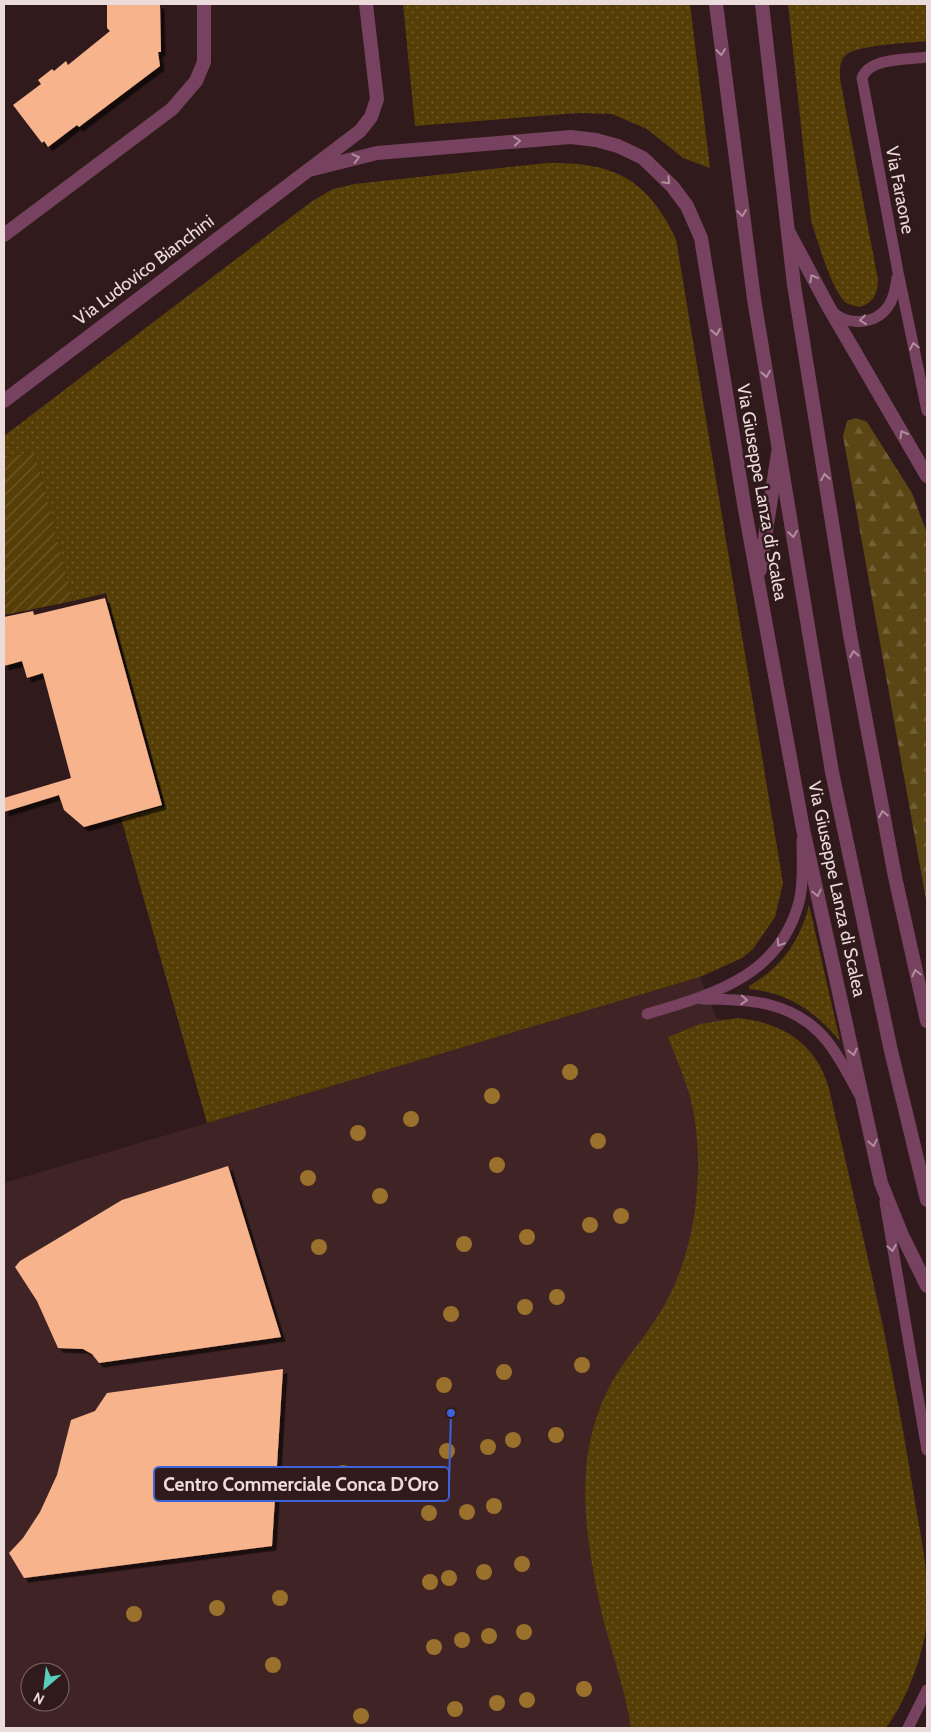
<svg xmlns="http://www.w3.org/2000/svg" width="931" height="1732" font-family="Cabin,sans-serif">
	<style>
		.built { fill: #402324; fill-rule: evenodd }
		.grass { fill: url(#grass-dots) }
		.forest { fill: url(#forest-firs) }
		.garden { fill: url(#garden-furrows) }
		.building { fill: #f7b48c; filter: url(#shadow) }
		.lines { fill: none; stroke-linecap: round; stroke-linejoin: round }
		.service { stroke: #76425f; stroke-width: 11 }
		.minor { stroke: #76425f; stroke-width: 14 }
		.tertiary { stroke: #76425f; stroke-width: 14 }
		.tree { fill: #99712c }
		.oneway { stroke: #b08e9c }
		.labels { text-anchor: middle; stroke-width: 5; stroke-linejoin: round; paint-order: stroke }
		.street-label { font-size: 18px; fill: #ebdbda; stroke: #311a1b }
		.leader { fill: none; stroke: #3c63d8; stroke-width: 2 }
		.callout-dot { fill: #3c63d8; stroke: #311a1b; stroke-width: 2 }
		.callout { fill: #311a1b; stroke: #3c63d8; stroke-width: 2 }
		.callout-label { font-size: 19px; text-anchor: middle; font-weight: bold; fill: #ebdbda }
	</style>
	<defs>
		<pattern id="grass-dots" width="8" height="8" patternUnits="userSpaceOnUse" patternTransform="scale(1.25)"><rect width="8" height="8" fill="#563f07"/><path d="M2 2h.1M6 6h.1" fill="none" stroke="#6e5a2b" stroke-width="1.8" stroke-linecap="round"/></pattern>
		<pattern id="forest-firs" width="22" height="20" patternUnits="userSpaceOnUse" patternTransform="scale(1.25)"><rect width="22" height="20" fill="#5a4514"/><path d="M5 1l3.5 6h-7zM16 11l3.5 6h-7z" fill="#725f36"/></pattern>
		<pattern id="garden-furrows" width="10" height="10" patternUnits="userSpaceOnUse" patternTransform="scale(1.25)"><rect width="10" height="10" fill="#563f07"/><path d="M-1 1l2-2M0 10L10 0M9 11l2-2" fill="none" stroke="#6e5a2b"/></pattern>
		<filter id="shadow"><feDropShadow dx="4.5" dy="4.5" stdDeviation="0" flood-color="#0009"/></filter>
	</defs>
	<rect width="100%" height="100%" fill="#311a1b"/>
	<!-- built -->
	<path class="built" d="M 700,977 L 717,1019 L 761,1021 L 820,1064 L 829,1089 L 884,1327 L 927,1580 L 927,1622 L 919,1656 L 904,1697 L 886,1728 L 4,1728 L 4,1183 ZM 30,1672 L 60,1672 L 60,1702 L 30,1702 Z"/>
	<!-- grass -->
	<path class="grass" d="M 403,4 L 690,4 L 710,168 L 683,158 L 647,129 L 612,114 L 578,113 L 415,126 Z
		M 788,4 L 927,4 L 927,41 C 911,43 858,45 847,54 C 839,60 840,70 840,79 L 878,280 C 877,295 874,302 860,307 C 855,306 849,305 845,302 C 831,288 817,239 811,220 Z
		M 547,163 C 613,162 647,178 676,239 L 783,883 L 775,917 L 753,949 L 742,958 L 700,977 L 207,1123 L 121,818 L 165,806 L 106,593 L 73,601 L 35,453 L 4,456 L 4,436 L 311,202 L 333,189 L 355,184 Z
		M 809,905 L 840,1041 C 816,1012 787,992 749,989 L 749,986 C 781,968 800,941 809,905 Z
		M 738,1018 C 783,1023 817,1044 829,1089 C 859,1220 891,1351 912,1484 C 919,1529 931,1578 927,1623 C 922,1659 907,1699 886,1728 L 631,1728 C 626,1691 612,1655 603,1618 C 591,1566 580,1507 588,1453 C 592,1426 603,1395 618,1372 C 633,1349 652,1328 665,1304 C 697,1248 706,1163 691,1101 C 686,1080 676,1058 668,1037 L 700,1024 Z"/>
	<!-- forest -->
	<path class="forest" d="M 856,418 L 867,422 L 912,493 L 927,533 L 927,905 L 843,436 L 847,421 Z"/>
	<!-- garden -->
	<path class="garden" d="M 35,453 L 73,601 L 4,615 L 4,456 Z"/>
	<!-- building -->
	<path class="building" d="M 107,4 L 160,4 L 161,52 L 158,52 L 160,66 L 79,127 L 77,125 L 48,147 L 44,141 L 42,143 L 13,105 L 41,84 L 38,80 L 52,69 L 54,71 L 66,61 L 68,65 L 110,31 L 107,28 Z
		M 105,598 L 162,805 L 84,827 L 64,810 L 59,795 L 4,812 L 4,798 L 71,778 L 43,673 L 27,678 L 22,661 L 4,666 L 4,617 L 33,611 L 34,615 Z
		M 228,1166 L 281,1337 L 99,1363 L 92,1354 L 83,1349 L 58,1348 L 37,1301 L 15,1267 L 20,1261 L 122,1200 Z
		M 283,1369 L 272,1546 L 24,1578 L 9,1553 L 23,1538 L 40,1512 L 57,1475 L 71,1420 L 95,1411 L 107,1393 Z"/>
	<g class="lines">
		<!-- service -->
		<path class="service" d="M 927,57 C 907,60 870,57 862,78 L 898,272 L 927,411
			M 832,311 C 846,326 874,325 887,308 C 894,299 895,289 897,278
			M 702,999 C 749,999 795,1001 827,1041 C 840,1057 849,1076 859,1094
			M 647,1014 C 713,994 779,977 799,902 C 804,883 802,860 802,840
			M 885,1202 L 927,1450
			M 908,1728 L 927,1690"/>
		<!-- minor -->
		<path class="minor" d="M 309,170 L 377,153 L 571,137 L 596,140 L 618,146 L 643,158 L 672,186 L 687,206 L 701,238 L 745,510 L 803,829 L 881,1183 L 902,1235 L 927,1286
			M 788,231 L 828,306 L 927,476
			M 4,235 L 172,109 L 196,81 L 204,62 L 204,4
			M 4,401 L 360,131 L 371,117 L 377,99 L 366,4
			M 760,570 L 778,453"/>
		<!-- tertiary -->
		<path class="tertiary" d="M 716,4 L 754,299 L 832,772 L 891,1051 L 927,1200
			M 762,4 L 794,285 L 850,635 L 895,877 L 927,1021"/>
	</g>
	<!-- trees -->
	<g class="tree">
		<circle cx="570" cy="1072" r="8"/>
		<circle cx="492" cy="1096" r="8"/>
		<circle cx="411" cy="1119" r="8"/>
		<circle cx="358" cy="1133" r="8"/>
		<circle cx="598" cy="1141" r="8"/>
		<circle cx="497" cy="1165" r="8"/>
		<circle cx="308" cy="1178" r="8"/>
		<circle cx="380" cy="1196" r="8"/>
		<circle cx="621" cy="1216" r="8"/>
		<circle cx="590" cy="1225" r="8"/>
		<circle cx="527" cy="1237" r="8"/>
		<circle cx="464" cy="1244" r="8"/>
		<circle cx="319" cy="1247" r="8"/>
		<circle cx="557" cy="1297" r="8"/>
		<circle cx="525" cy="1307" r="8"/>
		<circle cx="451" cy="1314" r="8"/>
		<circle cx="582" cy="1365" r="8"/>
		<circle cx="504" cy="1372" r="8"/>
		<circle cx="444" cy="1385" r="8"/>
		<circle cx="556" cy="1435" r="8"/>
		<circle cx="513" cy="1440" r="8"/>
		<circle cx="488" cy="1447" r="8"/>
		<circle cx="447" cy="1451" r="8"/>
		<circle cx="343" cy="1473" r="8"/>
		<circle cx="494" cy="1506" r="8"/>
		<circle cx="467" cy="1512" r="8"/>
		<circle cx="429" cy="1513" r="8"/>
		<circle cx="522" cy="1564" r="8"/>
		<circle cx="484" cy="1572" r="8"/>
		<circle cx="449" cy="1578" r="8"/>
		<circle cx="430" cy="1582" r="8"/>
		<circle cx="280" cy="1598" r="8"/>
		<circle cx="217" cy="1608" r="8"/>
		<circle cx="134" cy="1614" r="8"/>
		<circle cx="524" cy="1632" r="8"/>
		<circle cx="489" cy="1636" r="8"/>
		<circle cx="462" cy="1640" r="8"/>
		<circle cx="434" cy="1647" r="8"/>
		<circle cx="273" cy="1665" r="8"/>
		<circle cx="584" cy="1689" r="8"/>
		<circle cx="527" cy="1700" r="8"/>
		<circle cx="497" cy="1703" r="8"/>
		<circle cx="455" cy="1709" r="8"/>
		<circle cx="361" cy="1716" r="8"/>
	</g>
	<!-- one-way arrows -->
	<defs><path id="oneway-chevron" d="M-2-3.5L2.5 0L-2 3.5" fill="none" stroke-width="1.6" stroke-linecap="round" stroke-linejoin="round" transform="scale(1.25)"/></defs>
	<g class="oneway">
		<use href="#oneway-chevron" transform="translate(721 52) rotate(83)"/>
		<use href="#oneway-chevron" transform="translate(517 141) rotate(-5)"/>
		<use href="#oneway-chevron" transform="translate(356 158) rotate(-14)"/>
		<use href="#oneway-chevron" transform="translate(667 181) rotate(45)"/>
		<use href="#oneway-chevron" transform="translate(742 213) rotate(82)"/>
		<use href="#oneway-chevron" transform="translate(813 278) rotate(-118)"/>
		<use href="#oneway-chevron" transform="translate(863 320) rotate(173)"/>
		<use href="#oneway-chevron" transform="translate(716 332) rotate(81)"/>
		<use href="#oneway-chevron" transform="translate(914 346) rotate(-102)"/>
		<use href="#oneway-chevron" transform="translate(766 374) rotate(81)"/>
		<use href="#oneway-chevron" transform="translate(903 434) rotate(-120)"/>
		<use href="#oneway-chevron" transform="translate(825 477) rotate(-99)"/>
		<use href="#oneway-chevron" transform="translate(793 534) rotate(81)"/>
		<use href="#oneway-chevron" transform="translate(854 654) rotate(-100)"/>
		<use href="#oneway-chevron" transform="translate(883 814) rotate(-101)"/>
		<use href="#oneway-chevron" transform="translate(817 893) rotate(77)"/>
		<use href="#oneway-chevron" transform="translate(780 943) rotate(123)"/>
		<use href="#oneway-chevron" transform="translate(916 973) rotate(-103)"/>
		<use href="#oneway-chevron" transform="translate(744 1000) rotate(4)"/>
		<use href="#oneway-chevron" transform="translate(853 1052) rotate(77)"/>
		<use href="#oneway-chevron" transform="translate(873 1143) rotate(78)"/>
		<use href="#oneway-chevron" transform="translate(892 1248) rotate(80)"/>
	</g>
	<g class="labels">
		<!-- street labels -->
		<g class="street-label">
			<text transform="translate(900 190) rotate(79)" y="6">Via Faraone</text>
			<text transform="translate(144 270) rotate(-37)" y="6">Via Ludovico Bianchini</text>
			<text transform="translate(762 492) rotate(80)" y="6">Via Giuseppe Lanza di Scalea</text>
			<text transform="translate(837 889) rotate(78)" y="6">Via Giuseppe Lanza di Scalea</text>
		</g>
	</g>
	<!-- callouts -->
	<path class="leader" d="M451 1413L449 1484"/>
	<circle class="callout-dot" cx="451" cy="1413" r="5"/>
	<rect class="callout" x="154" y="1467" width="295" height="34" rx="5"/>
	<g class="callout-label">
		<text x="301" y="1491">Centro Commerciale Conca D'Oro</text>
	</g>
	<!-- border -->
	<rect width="931" height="1732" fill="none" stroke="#ebdbda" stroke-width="10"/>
	<!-- north arrow -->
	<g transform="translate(45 1687) rotate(208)"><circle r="24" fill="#311a1b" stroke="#7b6767"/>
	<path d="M0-4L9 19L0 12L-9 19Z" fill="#5acebd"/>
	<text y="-8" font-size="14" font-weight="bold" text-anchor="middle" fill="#ebdbda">N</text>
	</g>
</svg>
